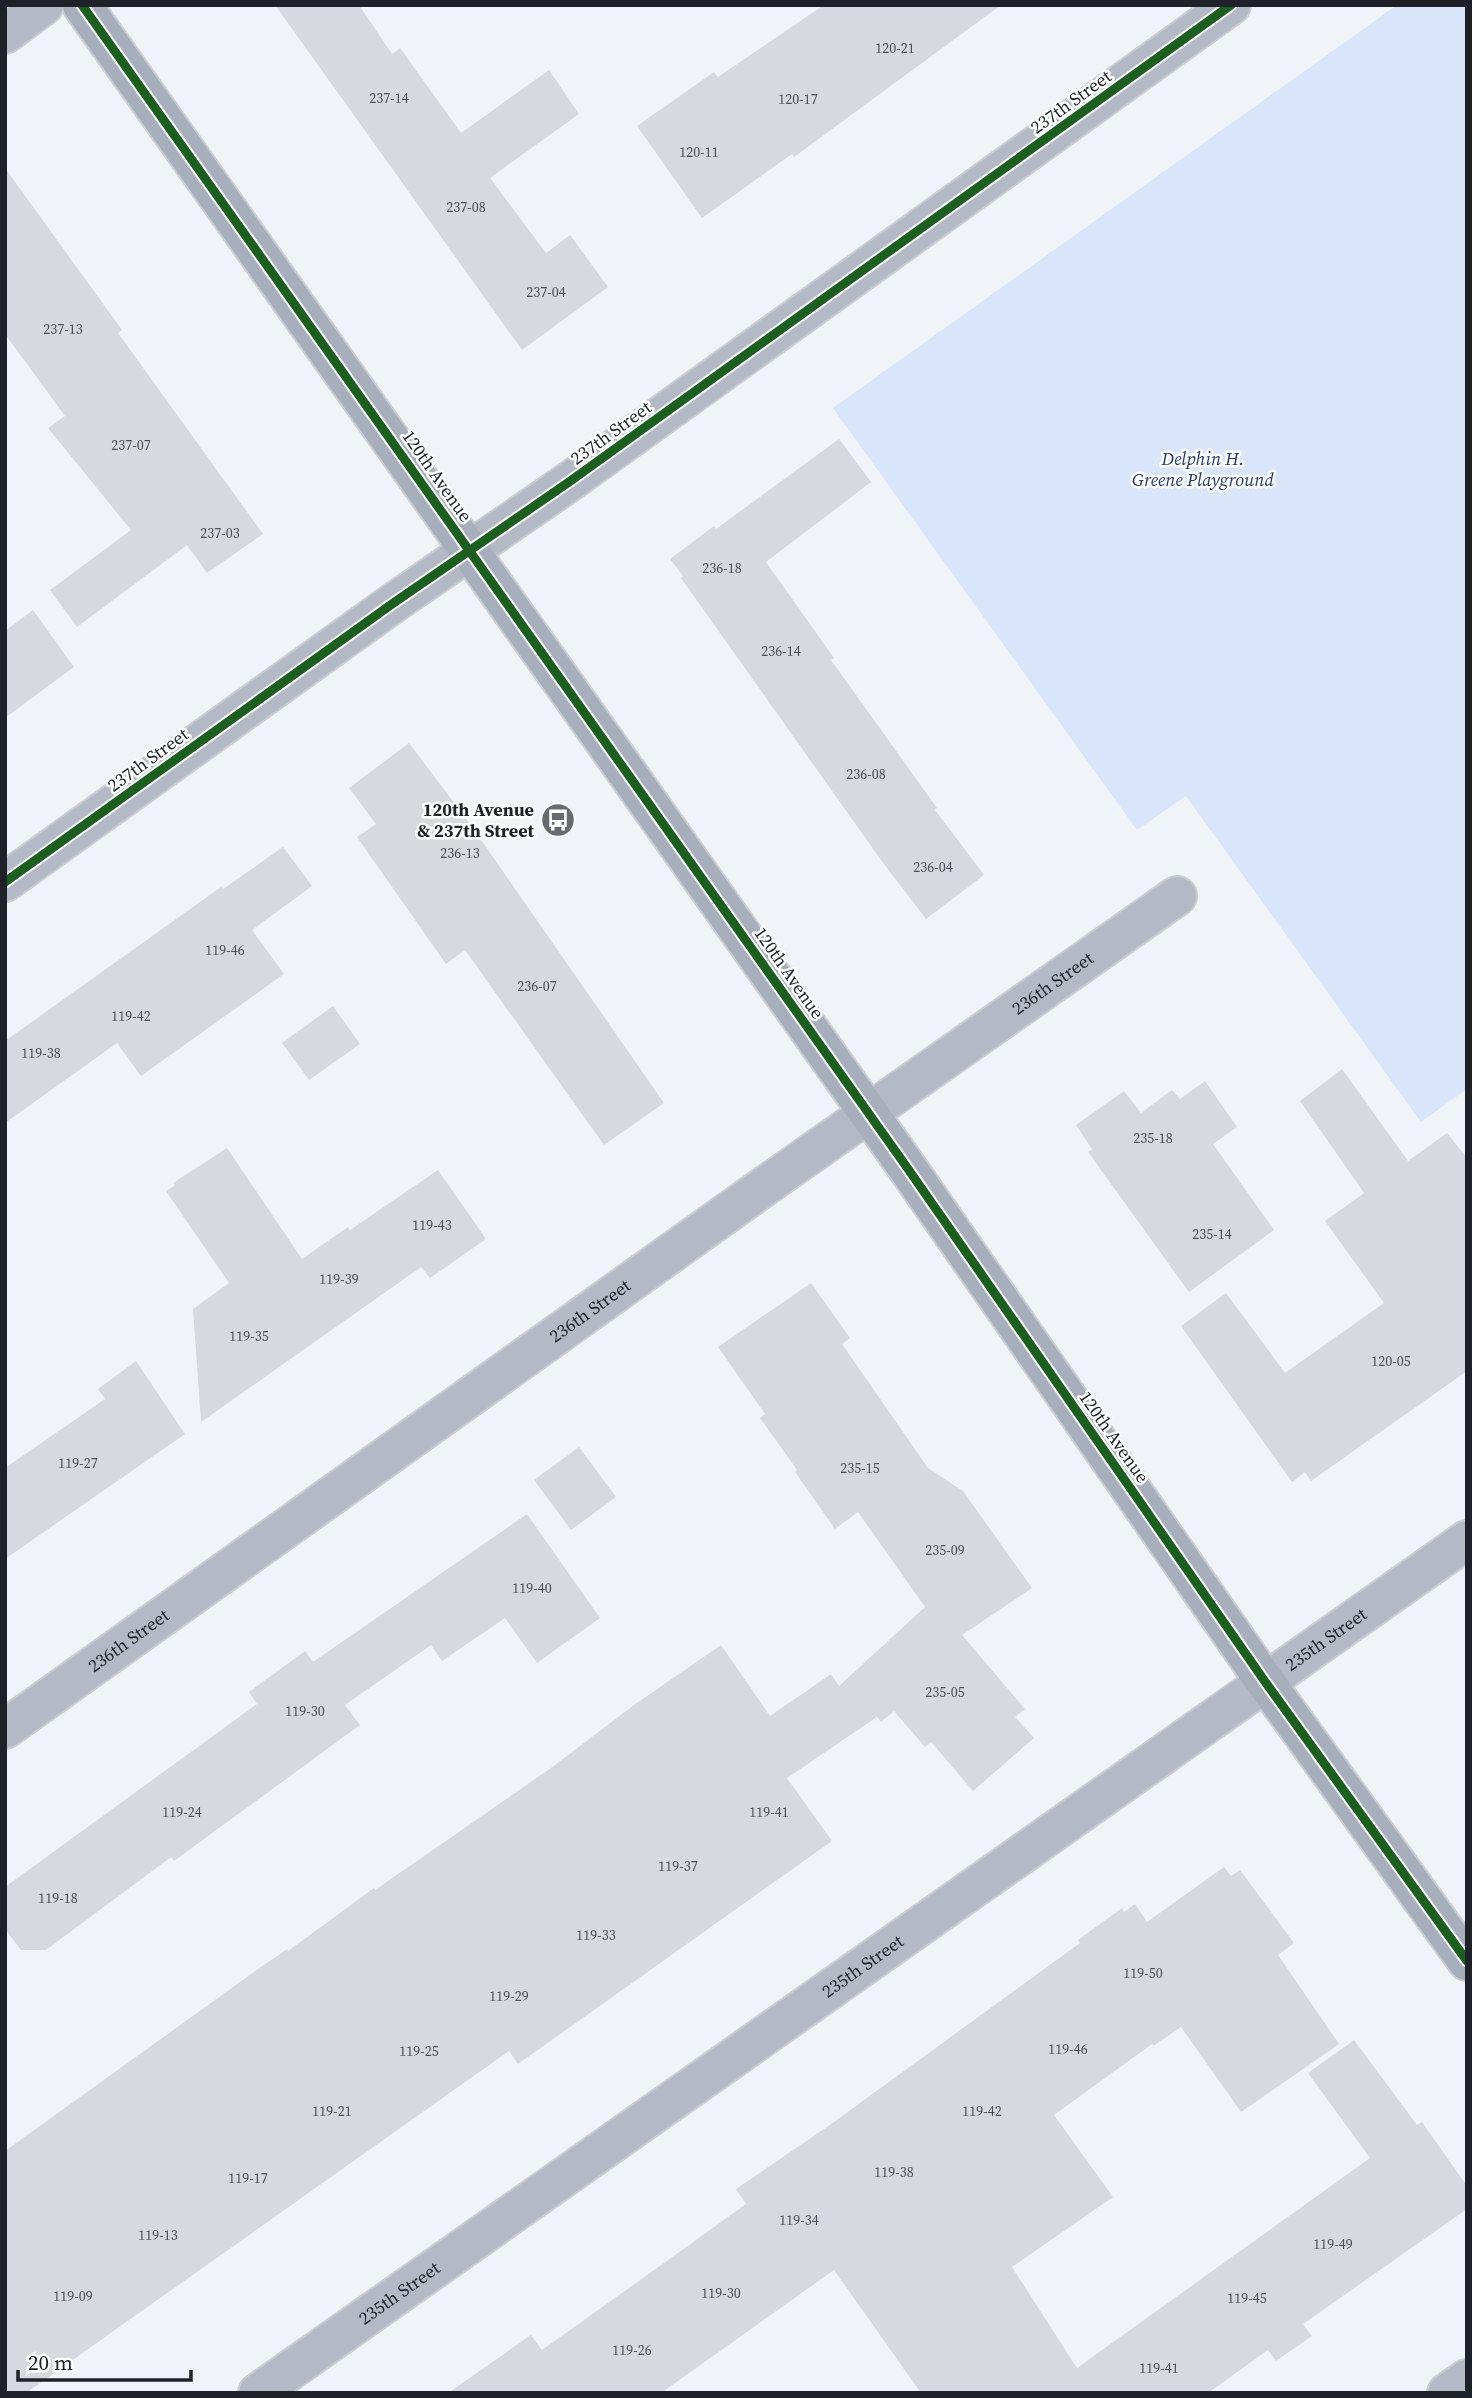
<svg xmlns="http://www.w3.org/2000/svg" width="1472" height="2398" font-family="'Source Serif 4',serif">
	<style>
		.green { fill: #d8e5fb }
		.building { fill: #d6dadf }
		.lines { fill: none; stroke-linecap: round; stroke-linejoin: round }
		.street-casing { stroke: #cbcdd2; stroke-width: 42 }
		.secondary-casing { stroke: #cbcdd2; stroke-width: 42 }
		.street { stroke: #b4bac5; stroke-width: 38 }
		.secondary { stroke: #a7afbc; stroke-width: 38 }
		.cycleway-casing { stroke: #fff; stroke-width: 13 }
		.cycleway { stroke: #1b5e20; stroke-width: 9 }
		.labels { text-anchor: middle; stroke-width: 5; stroke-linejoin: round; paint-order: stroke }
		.number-label { font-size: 14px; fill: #4d5056 }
		.street-label { font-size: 18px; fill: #1e2127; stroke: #fff }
		.park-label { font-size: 18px; font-style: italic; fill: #223c6c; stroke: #fff }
		.poi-label { font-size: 18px; font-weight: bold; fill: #1e2127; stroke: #fff; text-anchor: end }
	</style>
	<rect width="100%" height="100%" fill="#f0f3f8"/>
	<!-- green -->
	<path class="green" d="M 1397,5 L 1467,5 L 1467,1089 L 1421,1122 L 1186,796 L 1137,830 L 833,408 Z"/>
	<!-- building -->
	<path class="building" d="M 275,5 L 359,5 L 392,54 L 400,48 L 461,133 L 549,70 L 579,114 L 490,178 L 546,253 L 570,235 L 608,287 L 522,350 Z
		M 824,5 L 1001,5 L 794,157 L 792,154 L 702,218 L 637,126 L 714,72 L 718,77 Z
		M 5,168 L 122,330 L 118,333 L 263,534 L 207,573 L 187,545 L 77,627 L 50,590 L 131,530 L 48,428 L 65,416 L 5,334 Z
		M 839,439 L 871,482 L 766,562 L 834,658 L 831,660 L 937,808 L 935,810 L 984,875 L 926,919 L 881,860 L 681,578 L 683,576 L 670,559 L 714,526 L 716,529 Z
		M 33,610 L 74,667 L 5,718 L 5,631 Z
		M 409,743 L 470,824 L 664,1103 L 604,1145 L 465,950 L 446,964 L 357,837 L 376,824 L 349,788 Z
		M 283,847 L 312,886 L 252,930 L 284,974 L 141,1076 L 117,1043 L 5,1123 L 5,1041 L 221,887 L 223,889 Z
		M 333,1006 L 360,1044 L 309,1080 L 282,1043 Z
		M 1342,1069 L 1408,1161 L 1447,1133 L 1467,1158 L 1467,1371 L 1311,1481 L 1305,1472 L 1292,1482 L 1181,1326 L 1226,1293 L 1285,1373 L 1384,1303 L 1325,1221 L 1364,1193 L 1300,1101 Z
		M 1205,1081 L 1237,1127 L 1213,1144 L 1274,1230 L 1189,1292 L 1088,1152 L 1092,1149 L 1076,1125 L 1124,1091 L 1141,1113 L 1172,1090 L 1180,1099 Z
		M 227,1148 L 302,1259 L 348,1227 L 350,1230 L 438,1170 L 486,1239 L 430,1278 L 421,1267 L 201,1422 L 193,1309 L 229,1283 L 166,1191 L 175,1185 L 173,1183 Z
		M 811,1283 L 850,1338 L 842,1344 L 928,1468 L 963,1491 L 1032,1588 L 962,1635 L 1025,1709 L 1015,1717 L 1034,1738 L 973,1791 L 931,1742 L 925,1747 L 894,1711 L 881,1722 L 877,1717 L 787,1778 L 832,1841 L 518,2064 L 509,2051 L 26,2393 L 5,2393 L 5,2151 L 261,1967 L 287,1949 L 288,1951 L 374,1888 L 375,1890 L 551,1768 L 634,1705 L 721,1645 L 770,1716 L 831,1674 L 839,1686 L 925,1607 L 858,1512 L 835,1529 L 795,1472 L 797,1470 L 760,1418 L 765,1414 L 718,1347 Z
		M 136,1361 L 185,1434 L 5,1559 L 5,1468 L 105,1399 L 98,1389 Z
		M 579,1447 L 616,1497 L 571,1530 L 534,1480 Z
		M 527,1514 L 600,1618 L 537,1663 L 505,1618 L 442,1661 L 431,1645 L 345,1705 L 360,1725 L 174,1861 L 171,1857 L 46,1950 L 21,1950 L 5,1929 L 5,1887 L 257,1704 L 249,1692 L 305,1651 L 313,1662 Z
		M 1224,1867 L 1231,1876 L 1240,1870 L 1294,1943 L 1278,1955 L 1339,2044 L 1241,2112 L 1181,2027 L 1153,2046 L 1152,2044 L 1054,2115 L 1113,2197 L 1012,2267 L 1077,2368 L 1370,2158 L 1308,2073 L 1354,2040 L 1417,2125 L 1422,2122 L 1467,2186 L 1467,2209 L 1303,2324 L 1312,2336 L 1276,2361 L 1268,2350 L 1208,2393 L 921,2393 L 834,2270 L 661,2393 L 448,2393 L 531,2335 L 542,2350 L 664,2263 L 746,2204 L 736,2189 L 827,2127 L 1080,1943 L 1078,1940 L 1122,1908 L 1124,1912 L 1135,1904 L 1147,1922 Z"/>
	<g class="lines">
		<!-- street casing -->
		<g class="street-casing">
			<g id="street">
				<path d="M 5,34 L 44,5"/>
				<path d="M 5,882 L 392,604 L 569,482 L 1231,5"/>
				<path id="s1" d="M 5,1729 L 755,1193 L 1177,896"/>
				<path id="s2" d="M 258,2393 L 1467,1540"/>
				<path d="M 1447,2393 L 1467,2379"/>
			</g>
		</g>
		<!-- secondary casing -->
		<g class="secondary-casing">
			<path id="secondary" d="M 82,5 L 906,1166 L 1266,1683 L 1467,1961"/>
		</g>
		<!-- street -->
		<use href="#street" class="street"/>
		<!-- secondary -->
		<use href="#secondary" class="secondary"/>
		<!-- cycleway casing -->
		<g class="cycleway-casing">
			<path id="cycleway" d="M 82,5 L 906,1166 L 1266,1683 L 1467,1961
				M 5,882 L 392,604 L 569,482 L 1231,5"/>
		</g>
		<!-- cycleway -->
		<use href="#cycleway" class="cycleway"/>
	</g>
	<!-- icons -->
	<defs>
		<g id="bus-disc" transform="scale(1.75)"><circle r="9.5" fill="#686a70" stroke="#fff"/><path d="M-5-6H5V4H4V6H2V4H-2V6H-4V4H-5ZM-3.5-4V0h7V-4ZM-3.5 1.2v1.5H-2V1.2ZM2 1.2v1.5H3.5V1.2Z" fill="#fff"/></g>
	</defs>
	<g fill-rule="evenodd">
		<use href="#bus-disc" x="558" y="820"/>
	</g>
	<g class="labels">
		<!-- number labels -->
		<g class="number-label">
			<text x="895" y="53">120-21</text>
			<text x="389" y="103">237-14</text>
			<text x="798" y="104">120-17</text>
			<text x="699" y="157">120-11</text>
			<text x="466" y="212">237-08</text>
			<text x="546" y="297">237-04</text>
			<text x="63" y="334">237-13</text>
			<text x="131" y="450">237-07</text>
			<text x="220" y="538">237-03</text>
			<text x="722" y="573">236-18</text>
			<text x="781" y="656">236-14</text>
			<text x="866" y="779">236-08</text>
			<text x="460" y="858">236-13</text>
			<text x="933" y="872">236-04</text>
			<text x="225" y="955">119-46</text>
			<text x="537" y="991">236-07</text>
			<text x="131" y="1021">119-42</text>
			<text x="41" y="1058">119-38</text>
			<text x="1153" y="1143">235-18</text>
			<text x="432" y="1230">119-43</text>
			<text x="1212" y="1239">235-14</text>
			<text x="339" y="1284">119-39</text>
			<text x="249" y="1341">119-35</text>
			<text x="1391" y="1366">120-05</text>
			<text x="78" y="1468">119-27</text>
			<text x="860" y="1473">235-15</text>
			<text x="945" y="1555">235-09</text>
			<text x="532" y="1593">119-40</text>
			<text x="945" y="1697">235-05</text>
			<text x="305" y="1716">119-30</text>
			<text x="182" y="1817">119-24</text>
			<text x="769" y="1817">119-41</text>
			<text x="678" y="1871">119-37</text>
			<text x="58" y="1903">119-18</text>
			<text x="596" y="1940">119-33</text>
			<text x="1143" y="1978">119-50</text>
			<text x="509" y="2001">119-29</text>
			<text x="1068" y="2054">119-46</text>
			<text x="419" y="2056">119-25</text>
			<text x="332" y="2116">119-21</text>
			<text x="982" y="2116">119-42</text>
			<text x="894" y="2177">119-38</text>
			<text x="248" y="2183">119-17</text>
			<text x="799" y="2225">119-34</text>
			<text x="158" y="2240">119-13</text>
			<text x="1333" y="2249">119-49</text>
			<text x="721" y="2298">119-30</text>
			<text x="73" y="2301">119-09</text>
			<text x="1247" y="2303">119-45</text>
			<text x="632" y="2355">119-26</text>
			<text x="1159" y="2373">119-41</text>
		</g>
		<!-- street labels -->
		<g class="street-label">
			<text transform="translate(1071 102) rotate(-36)" y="6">237th Street</text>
			<text transform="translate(611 433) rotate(-36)" y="6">237th Street</text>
			<text transform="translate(437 476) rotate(55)" y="6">120th Avenue</text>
			<text transform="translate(148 760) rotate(-36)" y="6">237th Street</text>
			<text transform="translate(789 973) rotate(55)" y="6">120th Avenue</text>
			<text dy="6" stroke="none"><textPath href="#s1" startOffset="1286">236th Street</textPath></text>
			<text dy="6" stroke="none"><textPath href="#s1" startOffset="719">236th Street</textPath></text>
			<text transform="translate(1114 1437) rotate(55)" y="6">120th Avenue</text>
			<text dy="6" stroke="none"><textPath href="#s2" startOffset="1307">235th Street</textPath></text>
			<text dy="6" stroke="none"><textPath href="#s1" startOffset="152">236th Street</textPath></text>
			<text dy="6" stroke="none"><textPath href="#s2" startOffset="740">235th Street</textPath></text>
			<text dy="6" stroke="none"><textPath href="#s2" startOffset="173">235th Street</textPath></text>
		</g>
		<!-- park labels -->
		<g class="park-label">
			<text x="1203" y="465">Delphin H.<tspan x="1203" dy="21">Greene Playground</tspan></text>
		</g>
		<!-- poi labels -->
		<g class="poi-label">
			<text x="534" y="816">120th Avenue<tspan x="534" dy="21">&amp; 237th Street</tspan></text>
		</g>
	</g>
	<!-- border -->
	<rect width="1472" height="2398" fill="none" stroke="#1e2127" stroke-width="14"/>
	<!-- scale -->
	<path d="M18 2370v10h173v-10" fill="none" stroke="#1e2127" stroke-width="3.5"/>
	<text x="28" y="2370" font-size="21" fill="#1e2127" stroke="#ffffff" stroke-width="5" paint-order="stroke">20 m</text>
</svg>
